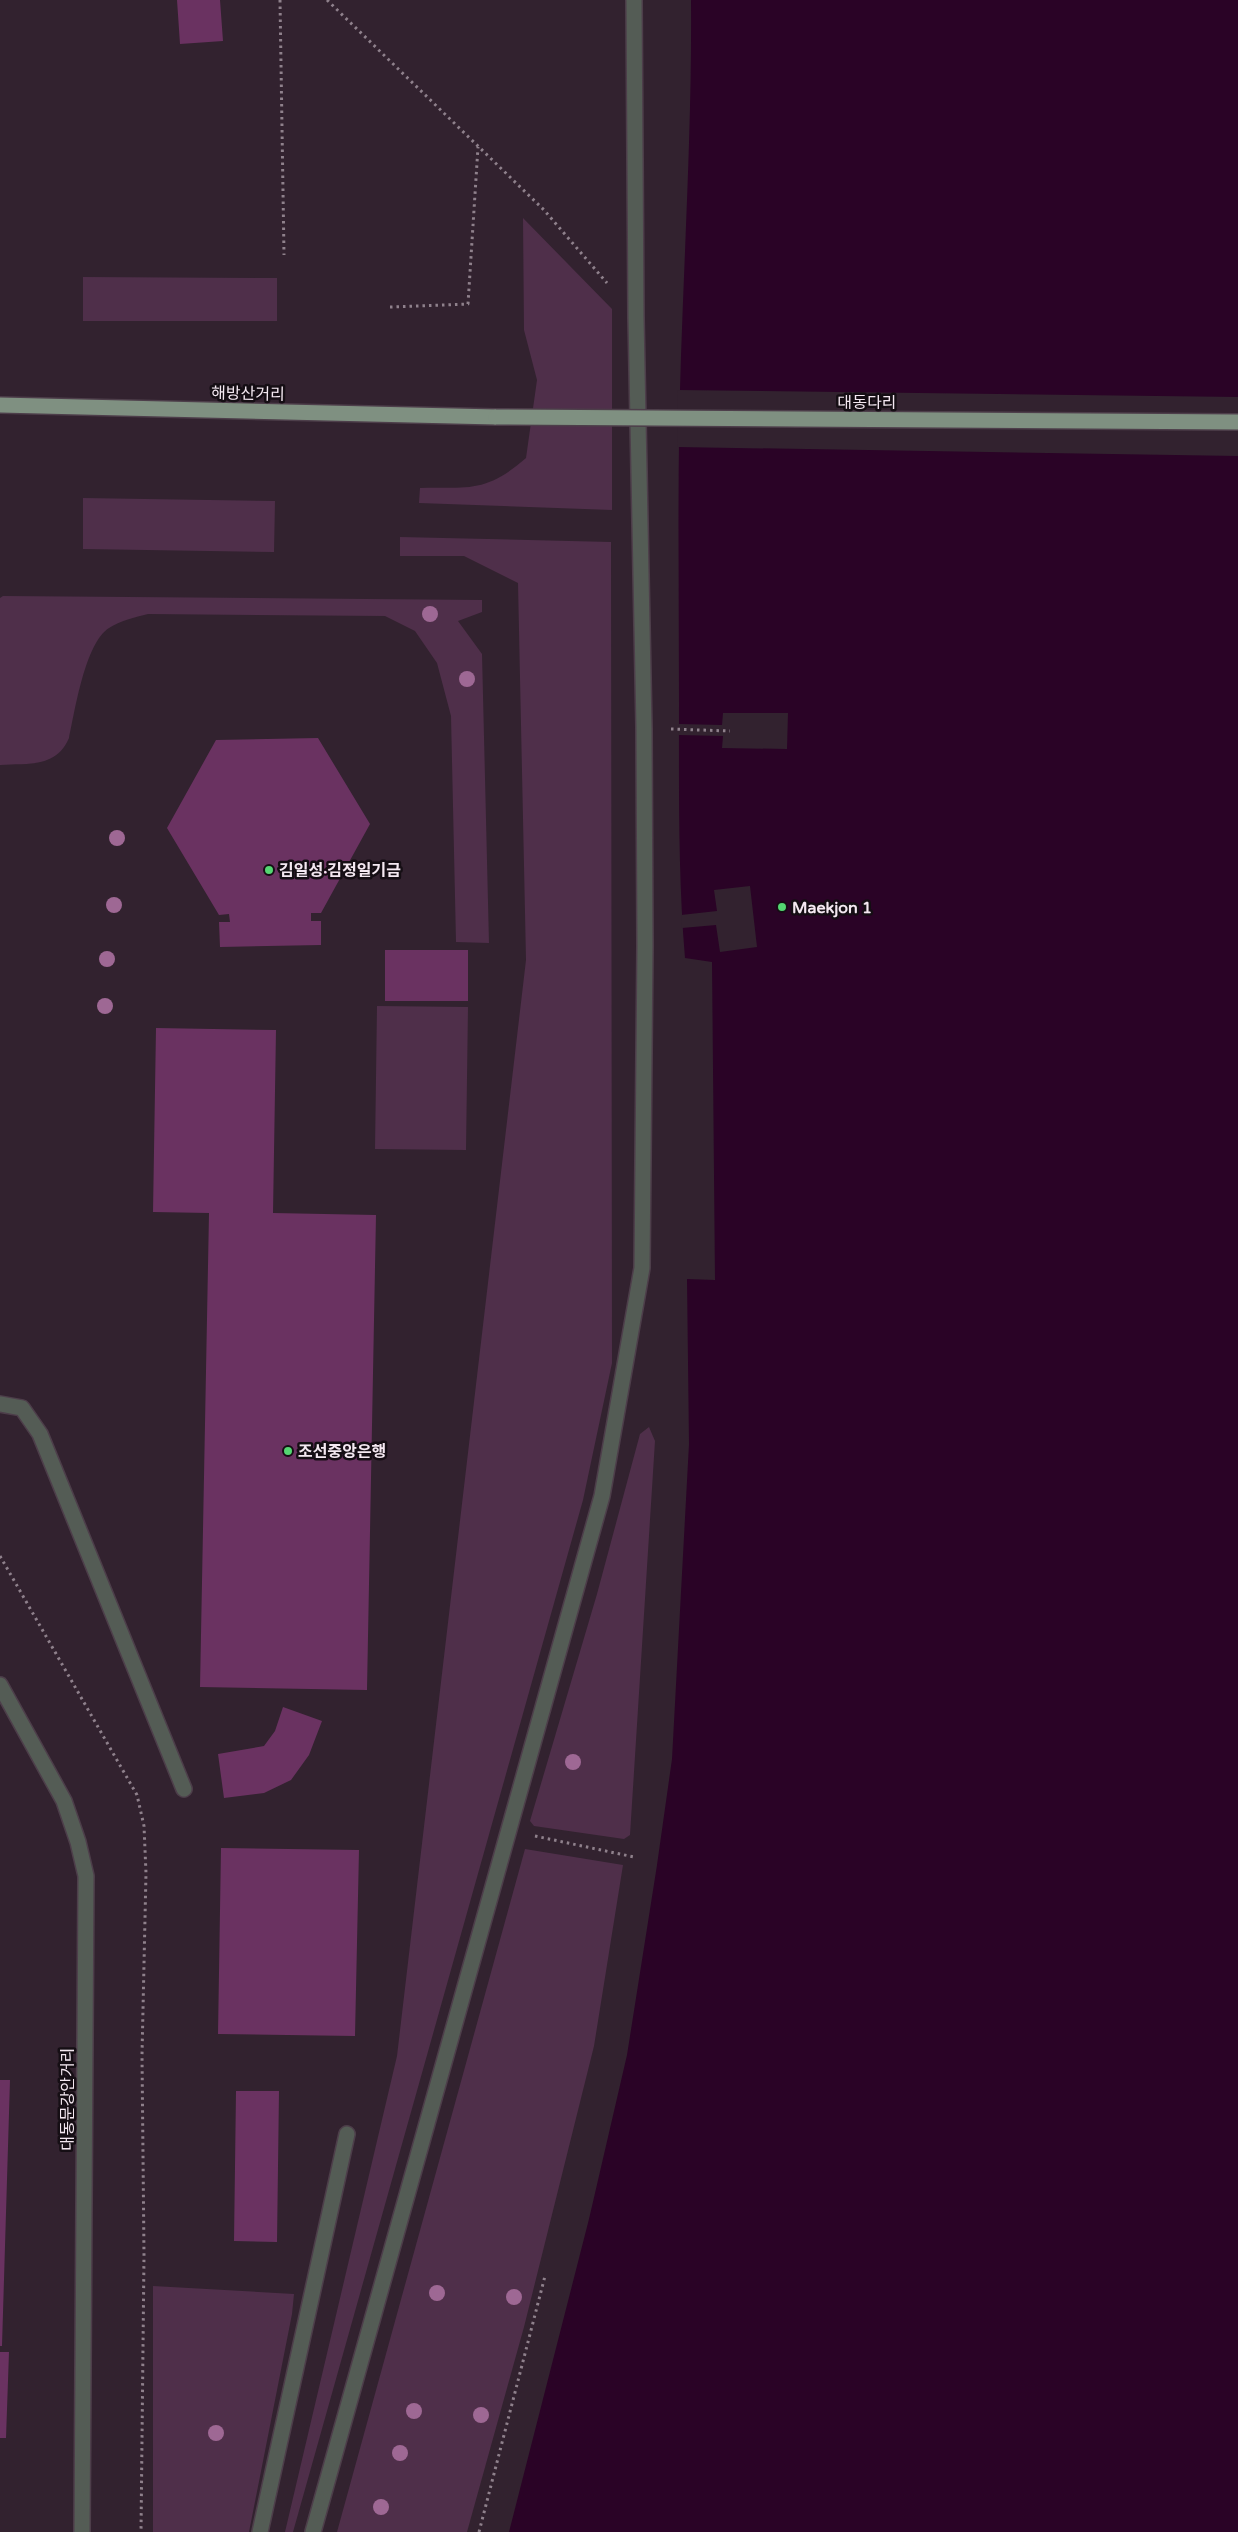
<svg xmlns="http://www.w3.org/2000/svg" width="1238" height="2532" font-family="'Varela Round','Noto Sans KR',sans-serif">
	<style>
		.green { fill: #4f2f4a }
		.water { fill: #2a0326 }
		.pier { fill: #32222f }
		.building { fill: #6a3261 }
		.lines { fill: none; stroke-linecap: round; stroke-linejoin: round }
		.service-casing { stroke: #4d3e4a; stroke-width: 18 }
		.minor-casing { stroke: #4d3e4a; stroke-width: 18 }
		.tertiary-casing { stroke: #4d3e4a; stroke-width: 18 }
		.primary-casing { stroke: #4d3e4a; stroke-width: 18 }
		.path { stroke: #8f818c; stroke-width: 3; stroke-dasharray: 2.5 4; stroke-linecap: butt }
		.service { stroke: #545c55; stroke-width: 15 }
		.minor { stroke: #545c55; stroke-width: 15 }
		.tertiary { stroke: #545c55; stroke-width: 15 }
		.primary { stroke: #7f9081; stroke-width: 15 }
		.primary-bridge-casing { stroke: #4d3e4a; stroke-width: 18; stroke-linecap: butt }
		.primary-bridge { stroke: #7f9081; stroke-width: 15 }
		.tree { fill: #9e6894 }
		.poi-dot { fill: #54d672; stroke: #150e14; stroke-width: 2 }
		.labels { text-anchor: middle; stroke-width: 5; stroke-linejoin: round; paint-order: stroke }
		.street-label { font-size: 16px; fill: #f4e8f1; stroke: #150e14 }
		.poi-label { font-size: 16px; font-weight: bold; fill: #f4e8f1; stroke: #150e14; text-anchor: start }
	</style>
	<rect width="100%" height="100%" fill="#32222f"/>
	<!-- green -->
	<path class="green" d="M 523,218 L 612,309 L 612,510 L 419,503 L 420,488 C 469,487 486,493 526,458 L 537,380 L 524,330 Z
		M 83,277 L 277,278 L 277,321 L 83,321 Z
		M 83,498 L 275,501 L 274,552 L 83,549 Z
		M 400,537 L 611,542 L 612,1363 L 583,1500 L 293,2532 L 285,2532 L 397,2056 L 526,960 L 518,583 L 464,556 L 400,556 Z
		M 3,596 L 482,600 L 482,612 L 458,621 L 482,654 L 489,943 L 456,942 L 451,716 L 437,663 L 415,631 L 385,616 L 148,614 C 135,617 120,621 109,628 C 85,643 75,711 69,738 C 56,768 29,763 0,765 L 0,598 Z
		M 377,1006 L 468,1007 L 466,1150 L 375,1149 Z
		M 649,1427 L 655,1441 L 630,1835 L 624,1839 L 534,1826 L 530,1821 L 597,1594 L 640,1434 Z
		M 525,1849 L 623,1865 L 594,2046 L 524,2327 L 467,2532 L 337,2532 Z
		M 153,2286 L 294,2294 L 292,2314 L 249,2532 L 153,2532 Z"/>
	<!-- water -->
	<path class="water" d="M 691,0 L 1238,0 L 1238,2532 L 509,2532 L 589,2219 L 627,2055 L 657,1865 L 672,1759 L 689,1444 L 687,1279 L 715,1280 L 712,962 L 685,958 C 678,873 679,788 679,703 C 679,587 677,472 681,356 C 685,237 692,119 691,0 Z"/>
	<!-- pier -->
	<path class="pier" d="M 678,390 L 1238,397 L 1238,456 L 677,447 Z
		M 723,713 L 788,713 L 787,749 L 722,748 L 723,736 L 678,735 L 679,724 L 722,725 Z
		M 750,886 L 757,947 L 720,952 L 716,925 L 682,928 L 681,915 L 717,911 L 714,890 Z"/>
	<!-- building -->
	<path class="building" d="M 177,0 L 220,0 L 223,41 L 180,44 Z
		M 318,738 L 370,824 L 321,913 L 311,913 L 311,921 L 321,921 L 321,945 L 220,947 L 219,922 L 230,922 L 229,914 L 219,915 L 167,828 L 216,740 Z
		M 385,950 L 468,950 L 468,1001 L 385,1001 Z
		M 156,1028 L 276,1030 L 273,1213 L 376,1215 L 367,1690 L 200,1687 L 209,1213 L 153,1212 Z
		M 283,1707 L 322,1721 L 309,1755 L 291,1780 L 264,1793 L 224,1798 L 218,1754 L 264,1746 L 275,1731 Z
		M 221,1848 L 359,1850 L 355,2036 L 218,2034 Z
		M 0,2080 L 10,2080 L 2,2346 L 0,2346 Z
		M 236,2091 L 279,2091 L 277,2242 L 234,2241 Z
		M 0,2352 L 9,2352 L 6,2438 L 0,2438 Z"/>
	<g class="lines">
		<!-- service casing -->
		<g class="service-casing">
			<path id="service" d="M 0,1404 L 22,1408 L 40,1434 L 184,1789
				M 260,2532 L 347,2134"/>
		</g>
		<!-- minor casing -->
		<g class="minor-casing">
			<path id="minor" d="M 313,2532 L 602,1496 L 642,1268 L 645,946 L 644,728 L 636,318 L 634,0"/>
		</g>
		<!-- tertiary casing -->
		<g class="tertiary-casing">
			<path id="tertiary" d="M 0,1685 L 64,1801 L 78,1842 L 86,1876 L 82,2532"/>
		</g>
		<!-- primary casing -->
		<g class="primary-casing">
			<path id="primary" d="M 0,405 L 496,417"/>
		</g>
		<!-- path -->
		<path class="path" d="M 280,0 L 284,255
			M 327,0 L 544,210 L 607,283
			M 390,307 L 468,304 L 478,147
			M 671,729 L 730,731
			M 0,1556 L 137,1795 L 144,1826 L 146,1873 L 142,2055 L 144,2255 L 141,2532
			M 535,1836 L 634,1857
			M 479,2532 L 545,2276"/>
		<!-- service -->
		<use href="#service" class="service"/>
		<!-- minor -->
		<use href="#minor" class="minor"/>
		<!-- tertiary -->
		<use href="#tertiary" class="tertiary"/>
		<!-- primary -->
		<use href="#primary" class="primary"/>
		<!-- primary-bridge casing -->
		<g class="primary-bridge-casing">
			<path id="primary-bridge" d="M 496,417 L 1238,422"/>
		</g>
		<!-- primary-bridge -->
		<use href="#primary-bridge" class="primary-bridge"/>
	</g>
	<!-- trees -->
	<g class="tree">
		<circle cx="430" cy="614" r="8"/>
		<circle cx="467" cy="679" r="8"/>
		<circle cx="117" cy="838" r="8"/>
		<circle cx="114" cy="905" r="8"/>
		<circle cx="107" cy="959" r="8"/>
		<circle cx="105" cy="1006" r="8"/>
		<circle cx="573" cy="1762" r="8"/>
		<circle cx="437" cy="2293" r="8"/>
		<circle cx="514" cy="2297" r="8"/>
		<circle cx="414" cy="2411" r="8"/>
		<circle cx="481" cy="2415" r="8"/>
		<circle cx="216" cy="2433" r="8"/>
		<circle cx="400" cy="2453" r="8"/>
		<circle cx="381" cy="2507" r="8"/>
	</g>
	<!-- markers -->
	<g class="poi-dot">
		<circle cx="269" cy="870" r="5"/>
		<circle cx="782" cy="907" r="5"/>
		<circle cx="288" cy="1451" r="5"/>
	</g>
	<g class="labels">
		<!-- street labels -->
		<g class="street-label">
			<text transform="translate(248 393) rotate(1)" y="6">해방산거리</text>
			<text x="867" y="408">대동다리</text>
			<text transform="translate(67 2099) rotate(-90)" y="6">대동문강안거리</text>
		</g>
		<!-- poi labels -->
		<g class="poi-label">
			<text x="279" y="876">김일성·김정일기금</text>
			<text x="792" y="913">Maekjon 1</text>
			<text x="298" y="1457">조선중앙은행</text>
		</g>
	</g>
</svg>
